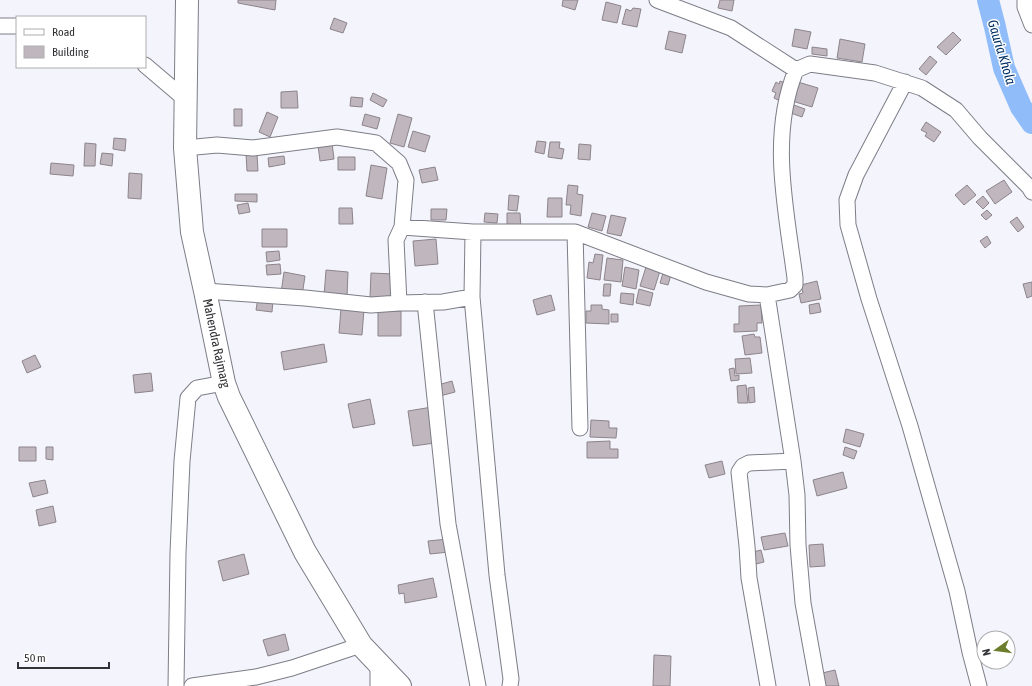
<svg xmlns="http://www.w3.org/2000/svg" width="1032" height="686" font-family="'Asap Condensed',sans-serif">
	<style>
		.lines { fill: none; stroke-linecap: round; stroke-linejoin: round }
		.river { stroke: #90bdfa; stroke-width: 22 }
		.building { fill: #bfb6be; stroke: #8d848b }
		.street-casing { stroke: #7d7d87; stroke-width: 17 }
		.highway-casing { stroke: #7d7d87; stroke-width: 24 }
		.street { stroke: #fff; stroke-width: 15 }
		.highway { stroke: #fff; stroke-width: 22 }
		.labels { text-anchor: middle; stroke-width: 3; stroke-linejoin: round; paint-order: stroke }
		.street-label { font-size: 13px; fill: #323236; stroke: #fff }
		.water-label { font-size: 14px; font-style: italic; fill: #043266; stroke: #fff }
	</style>
	<rect width="100%" height="100%" fill="#f4f4fd"/>
	<g class="lines">
		<!-- river -->
		<path class="river" d="M 988,0 L 995,27 L 1004,68 L 1021,107 L 1032,123"/>
	</g>
	<!-- building -->
	<path class="building" d="M 238,0 L 276,0 L 275,10 L 238,3 Z
		M 563,0 L 578,0 L 575,10 L 562,6 Z
		M 720,0 L 734,0 L 732,11 L 718,8 Z
		M 606,2 L 621,6 L 617,23 L 602,20 Z
		M 633,8 L 641,9 L 637,27 L 622,24 L 626,9 L 631,11 Z
		M 334,18 L 347,23 L 343,33 L 330,29 Z
		M 795,29 L 811,32 L 807,49 L 792,46 Z
		M 669,31 L 686,35 L 682,53 L 665,49 Z
		M 953,32 L 961,40 L 946,55 L 937,47 Z
		M 840,39 L 865,44 L 862,62 L 837,58 Z
		M 812,47 L 827,49 L 827,56 L 812,54 Z
		M 930,56 L 937,62 L 926,75 L 919,69 Z
		M 780,81 L 788,84 L 780,101 L 774,98 L 776,93 L 772,91 L 776,82 L 779,84 Z
		M 798,82 L 818,88 L 812,107 L 792,101 Z
		M 297,91 L 298,108 L 281,108 L 281,92 Z
		M 373,93 L 387,100 L 383,107 L 370,100 Z
		M 351,97 L 363,98 L 362,107 L 350,106 Z
		M 791,104 L 805,109 L 802,117 L 788,112 Z
		M 234,109 L 242,109 L 242,126 L 234,126 Z
		M 267,112 L 278,117 L 270,137 L 259,132 Z
		M 365,114 L 380,118 L 377,129 L 362,125 Z
		M 398,114 L 412,118 L 404,147 L 390,143 Z
		M 926,122 L 941,132 L 934,142 L 925,136 L 927,133 L 921,130 Z
		M 413,131 L 430,136 L 425,152 L 408,147 Z
		M 114,138 L 126,139 L 125,151 L 113,149 Z
		M 537,141 L 546,142 L 544,154 L 535,152 Z
		M 550,142 L 560,142 L 559,148 L 564,149 L 562,159 L 548,157 Z
		M 85,143 L 96,144 L 95,166 L 84,166 Z
		M 332,143 L 334,159 L 320,161 L 318,145 Z
		M 579,144 L 591,145 L 590,160 L 578,159 Z
		M 102,153 L 113,154 L 112,166 L 100,164 Z
		M 246,154 L 257,154 L 258,171 L 247,171 Z
		M 284,156 L 285,164 L 269,167 L 268,158 Z
		M 338,157 L 355,157 L 355,170 L 338,170 Z
		M 51,163 L 74,165 L 73,176 L 50,174 Z
		M 371,165 L 387,168 L 382,199 L 366,196 Z
		M 435,167 L 438,180 L 422,183 L 419,170 Z
		M 129,173 L 142,174 L 141,199 L 128,198 Z
		M 1004,180 L 1012,192 L 995,204 L 986,191 Z
		M 568,185 L 578,186 L 577,194 L 583,195 L 581,216 L 570,214 L 571,205 L 566,205 Z
		M 967,185 L 976,195 L 964,205 L 955,195 Z
		M 235,194 L 257,194 L 257,202 L 235,201 Z
		M 509,195 L 519,196 L 517,211 L 508,210 Z
		M 983,196 L 989,203 L 983,209 L 976,202 Z
		M 548,198 L 562,198 L 562,217 L 547,217 Z
		M 248,203 L 250,212 L 239,214 L 237,205 Z
		M 339,208 L 352,208 L 353,224 L 339,224 Z
		M 431,209 L 447,209 L 446,220 L 431,220 Z
		M 987,210 L 992,215 L 986,220 L 981,215 Z
		M 485,213 L 498,214 L 497,223 L 484,222 Z
		M 507,213 L 520,213 L 521,229 L 507,229 Z
		M 592,213 L 606,216 L 602,231 L 588,227 Z
		M 611,215 L 626,218 L 621,236 L 607,233 Z
		M 1017,217 L 1024,227 L 1018,232 L 1010,222 Z
		M 262,229 L 287,229 L 287,247 L 262,247 Z
		M 987,236 L 991,243 L 985,248 L 980,241 Z
		M 436,239 L 438,264 L 415,266 L 413,241 Z
		M 279,251 L 280,260 L 267,262 L 266,252 Z
		M 595,254 L 603,255 L 600,280 L 587,278 L 589,262 L 593,263 Z
		M 607,258 L 623,260 L 621,282 L 604,280 Z
		M 280,264 L 281,274 L 267,275 L 266,265 Z
		M 625,267 L 639,270 L 636,289 L 622,286 Z
		M 646,267 L 660,271 L 654,290 L 640,286 Z
		M 326,270 L 348,272 L 347,297 L 324,296 Z
		M 284,272 L 305,276 L 302,296 L 281,293 Z
		M 371,273 L 394,274 L 393,300 L 370,298 Z
		M 663,273 L 671,275 L 668,285 L 660,283 Z
		M 817,281 L 821,299 L 801,303 L 799,294 L 803,293 L 801,285 Z
		M 1032,282 L 1032,296 L 1027,298 L 1023,284 Z
		M 604,284 L 611,284 L 610,296 L 603,296 Z
		M 639,289 L 653,293 L 650,306 L 636,303 Z
		M 621,293 L 634,294 L 633,305 L 620,303 Z
		M 551,295 L 555,310 L 537,315 L 533,300 Z
		M 258,298 L 273,300 L 272,312 L 256,310 Z
		M 819,303 L 821,312 L 810,314 L 809,305 Z
		M 591,305 L 602,305 L 602,309 L 609,310 L 609,324 L 586,323 L 586,311 L 591,311 Z
		M 761,305 L 762,323 L 757,323 L 757,331 L 734,332 L 734,324 L 739,324 L 739,306 Z
		M 341,308 L 364,309 L 362,335 L 339,333 Z
		M 378,311 L 401,311 L 401,336 L 378,336 Z
		M 611,314 L 618,314 L 618,322 L 611,322 Z
		M 754,334 L 755,337 L 760,337 L 762,353 L 745,355 L 742,336 Z
		M 324,344 L 327,362 L 284,370 L 281,352 Z
		M 35,355 L 41,367 L 27,373 L 22,361 Z
		M 750,358 L 752,373 L 736,374 L 735,359 Z
		M 734,368 L 735,376 L 739,375 L 739,380 L 731,381 L 729,369 Z
		M 151,373 L 153,391 L 135,393 L 133,375 Z
		M 452,381 L 455,392 L 440,396 L 438,385 Z
		M 746,385 L 748,403 L 738,403 L 737,386 Z
		M 754,387 L 755,402 L 749,403 L 748,388 Z
		M 370,399 L 375,424 L 353,428 L 348,404 Z
		M 432,407 L 435,443 L 413,446 L 408,411 Z
		M 591,420 L 609,421 L 609,428 L 617,428 L 616,438 L 590,437 Z
		M 846,429 L 864,434 L 860,447 L 843,442 Z
		M 610,441 L 610,449 L 618,449 L 618,458 L 587,458 L 587,442 Z
		M 19,447 L 36,447 L 36,461 L 19,461 Z
		M 46,447 L 53,447 L 53,460 L 46,459 Z
		M 845,447 L 857,451 L 854,459 L 843,455 Z
		M 722,461 L 725,474 L 709,478 L 705,465 Z
		M 843,472 L 847,488 L 817,496 L 813,480 Z
		M 45,480 L 48,493 L 33,497 L 29,483 Z
		M 53,506 L 56,522 L 39,526 L 36,510 Z
		M 785,533 L 788,546 L 764,550 L 761,537 Z
		M 448,539 L 449,552 L 430,554 L 428,541 Z
		M 823,544 L 825,566 L 810,567 L 809,545 Z
		M 761,550 L 764,562 L 756,564 L 753,552 Z
		M 244,554 L 249,574 L 223,581 L 218,561 Z
		M 433,578 L 437,597 L 405,603 L 404,593 L 399,594 L 398,585 Z
		M 285,634 L 289,650 L 268,656 L 263,640 Z
		M 654,655 L 671,656 L 670,686 L 653,686 Z
		M 835,670 L 839,686 L 821,686 L 818,674 Z"/>
	<g class="lines">
		<!-- street casing -->
		<g class="street-casing">
			<path id="street" d="M 657,0 L 731,28 L 796,70 L 810,64 L 875,73 L 922,88 L 956,110 L 980,138 L 1029,187 L 1032,192
				M 1025,0 L 1025,7 L 1032,25
				M 0,26 L 17,26
				M 145,65 L 185,99
				M 905,82 L 856,175 L 847,200 L 848,225 L 869,299 L 910,426 L 957,591 L 970,652 L 979,686
				M 185,148 L 217,145 L 253,148 L 337,137 L 376,143 L 399,163 L 406,180 L 402,227 L 396,240 L 399,303 L 371,305 L 305,298 L 205,291
				M 402,227 L 473,232 L 575,232 L 706,282 L 749,294 L 767,295 L 790,290 L 795,285 L 795,278 C 786,209 769,136 796,70
				M 575,232 L 580,428
				M 767,295 L 793,461 L 797,495 L 798,545 L 803,603 L 818,686
				M 472,297 L 497,575 L 511,679 L 510,686
				M 425,302 L 448,524 L 478,686
				M 399,303 L 443,302 L 472,297 L 473,232
				M 176,686 L 178,553 L 182,461 L 188,398 L 197,388 L 224,383
				M 192,686 L 256,677 L 292,668 L 361,645
				M 378,686 L 378,663
				M 768,686 L 749,578 L 747,546 L 739,472 L 743,466 L 749,463 L 793,461"/>
		</g>
		<!-- highway casing -->
		<g class="highway-casing">
			<path id="highway" d="M 187,0 L 185,148 L 192,232 L 205,291 L 224,383 L 229,397 L 305,552 L 361,645 L 400,686"/>
		</g>
		<!-- street -->
		<use href="#street" class="street"/>
		<!-- highway -->
		<use href="#highway" class="highway"/>
	</g>
	<g class="labels">
		<!-- street labels -->
		<g class="street-label">
			<text transform="translate(217 343) rotate(78)" y="5">Mahendra Rajmarg</text>
		</g>
		<!-- water labels -->
		<g class="water-label">
			<text transform="translate(1002 52) rotate(73)" y="5">Gauria Khola</text>
		</g>
	</g>
	<!-- legend -->
	<rect x="16" y="16" width="130" height="52" fill="#ffffff" stroke="#adadaf"/>
	<rect x="24" y="29" width="20" height="6" fill="#ffffff" stroke="#adadaf"/>
	<text x="52" y="36" font-size="12" fill="#323236">Road</text>
	<rect x="24" y="46" width="20" height="12" fill="#bfb6be" stroke="#adadaf"/>
	<text x="52" y="56" font-size="12" fill="#323236">Building</text>
	<!-- north arrow -->
	<g transform="translate(996 650) rotate(256)"><circle r="19" fill="#ffffff" stroke="#adadaf"/>
	<path d="M0-3L7 15L0 10L-7 15Z" fill="#6c7d2c"/>
	<text y="-6" font-size="11" font-weight="bold" text-anchor="middle" fill="#323236">N</text>
	</g>
	<!-- scale -->
	<path d="M18 662v6h91v-6" fill="none" stroke="#323236" stroke-width="2"/>
	<text x="24" y="662" font-size="12" fill="#323236" stroke="#ffffff" stroke-width="3" paint-order="stroke">50 m</text>
</svg>
